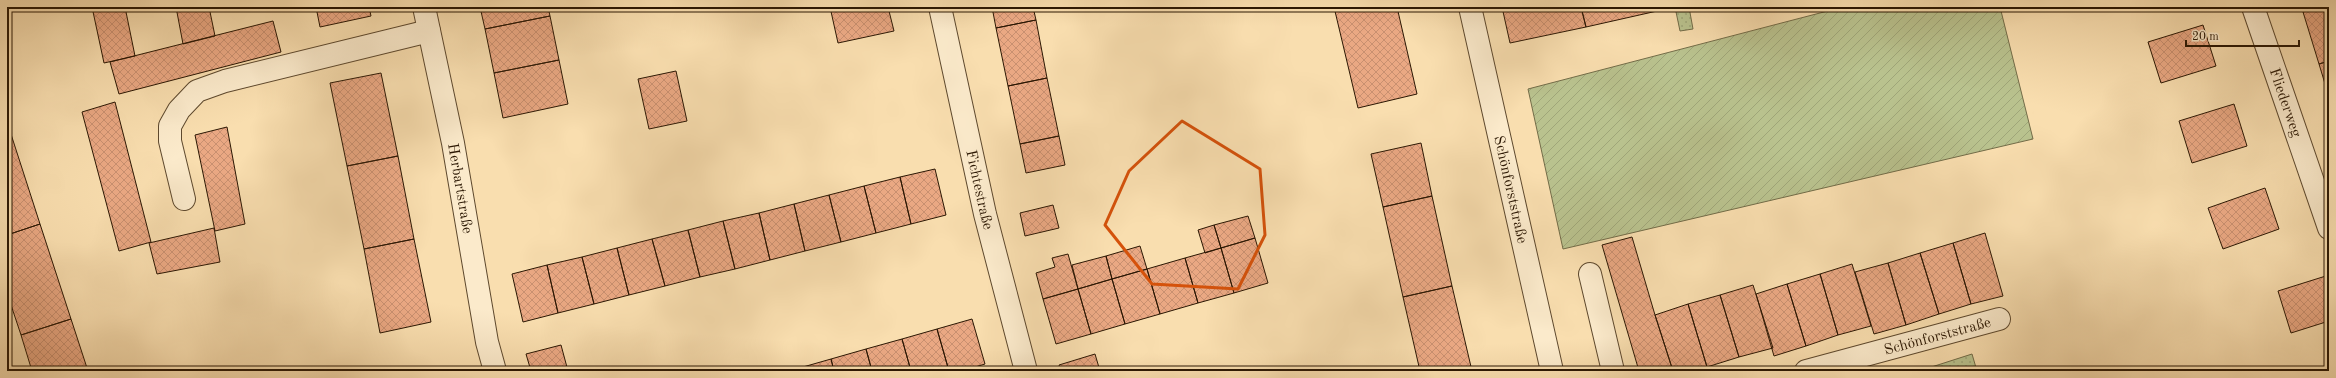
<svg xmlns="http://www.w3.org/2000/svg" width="2336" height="378" font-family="'Old Standard TT',serif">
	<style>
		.grass { fill: url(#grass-dots); stroke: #726c48 }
		.garden { fill: url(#garden-furrows); stroke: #726c48 }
		.building { fill: url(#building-cross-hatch); stroke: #2b1703 }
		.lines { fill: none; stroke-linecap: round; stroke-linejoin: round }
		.lane-casing { stroke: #5e492e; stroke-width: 24 }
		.street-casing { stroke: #5e492e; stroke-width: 24 }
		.lane { stroke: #fbeacb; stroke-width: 22 }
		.street { stroke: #fbeacb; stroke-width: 22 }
		.marked { fill: none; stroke: #d5520b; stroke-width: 3; stroke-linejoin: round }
		.labels { text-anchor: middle; stroke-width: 3.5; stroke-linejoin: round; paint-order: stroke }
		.street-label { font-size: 15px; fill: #2b1703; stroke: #fbeacb }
	</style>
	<defs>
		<pattern id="grass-dots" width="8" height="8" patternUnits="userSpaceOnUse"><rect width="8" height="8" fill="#b9c28e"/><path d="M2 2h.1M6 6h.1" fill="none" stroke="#9fa679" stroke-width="1.8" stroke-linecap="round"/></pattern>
		<pattern id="garden-furrows" width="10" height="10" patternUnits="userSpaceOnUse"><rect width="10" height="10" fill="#b9c28e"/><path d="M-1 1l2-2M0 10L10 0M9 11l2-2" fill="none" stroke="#9fa679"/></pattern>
		<pattern id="building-cross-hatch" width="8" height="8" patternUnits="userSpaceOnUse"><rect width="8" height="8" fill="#eaa883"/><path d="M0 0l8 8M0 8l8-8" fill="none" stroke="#c99070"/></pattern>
	</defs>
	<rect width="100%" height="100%" fill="#f9deaf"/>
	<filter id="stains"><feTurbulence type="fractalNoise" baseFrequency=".005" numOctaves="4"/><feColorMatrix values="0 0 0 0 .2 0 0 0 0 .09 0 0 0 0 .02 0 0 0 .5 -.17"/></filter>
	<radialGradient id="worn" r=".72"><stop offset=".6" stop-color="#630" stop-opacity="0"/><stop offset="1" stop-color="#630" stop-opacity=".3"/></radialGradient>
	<!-- grass -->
	<path class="grass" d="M 1675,7 L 1689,7 L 1693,29 L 1680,31 Z
		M 1972,354 L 1977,371 L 1919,371 Z"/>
	<!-- garden -->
	<path class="garden" d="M 1843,7 L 2000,7 L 2033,139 L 1563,249 L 1528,89 Z"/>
	<!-- building -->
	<path class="building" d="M 92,7 L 125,7 L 135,56 L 104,63 Z
		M 176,7 L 209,7 L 215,36 L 183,44 Z
		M 316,7 L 369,7 L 371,16 L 320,27 Z
		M 480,7 L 548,7 L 550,16 L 485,29 Z
		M 830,7 L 888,7 L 894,31 L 838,43 Z
		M 992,7 L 1033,7 L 1036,20 L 996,28 Z
		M 1334,7 L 1397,7 L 1417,94 L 1358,108 Z
		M 1502,7 L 1581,7 L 1586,27 L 1510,43 Z
		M 1581,7 L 1665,7 L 1666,9 L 1586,27 Z
		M 2302,7 L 2320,7 L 2303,12 Z
		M 2320,7 L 2329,7 L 2329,61 L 2319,64 L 2303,12 Z
		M 550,16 L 559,60 L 494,73 L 485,29 Z
		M 1036,20 L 1047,78 L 1008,86 L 996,28 Z
		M 273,21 L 281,52 L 119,94 L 110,62 Z
		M 2203,25 L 2216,66 L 2161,83 L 2148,42 Z
		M 559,60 L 568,104 L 503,118 L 494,73 Z
		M 2329,61 L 2329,97 L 2319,64 Z
		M 676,71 L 687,121 L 649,129 L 638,79 Z
		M 381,73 L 398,156 L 347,166 L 330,83 Z
		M 1047,78 L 1059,136 L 1020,144 L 1008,86 Z
		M 115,102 L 151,242 L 119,251 L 82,112 Z
		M 2234,104 L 2247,146 L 2192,163 L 2179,121 Z
		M 227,127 L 245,224 L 215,231 L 195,135 Z
		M 9,128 L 40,224 L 7,235 L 7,129 Z
		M 1059,136 L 1065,165 L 1026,173 L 1020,144 Z
		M 1421,143 L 1432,196 L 1383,207 L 1371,154 Z
		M 398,156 L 414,239 L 364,249 L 347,166 Z
		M 935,169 L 946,215 L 911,224 L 900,177 Z
		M 900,177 L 911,224 L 876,233 L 864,186 Z
		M 864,186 L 876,233 L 841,242 L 829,195 Z
		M 2265,188 L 2279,229 L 2223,249 L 2208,208 Z
		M 829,195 L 841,242 L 805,251 L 794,204 Z
		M 1432,196 L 1452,286 L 1403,297 L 1383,207 Z
		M 794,204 L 805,251 L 770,260 L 759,213 Z
		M 1053,205 L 1059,228 L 1025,236 L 1020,213 Z
		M 759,213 L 770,260 L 735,269 L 723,221 Z
		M 1248,216 L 1255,238 L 1221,248 L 1214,225 Z
		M 723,221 L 735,269 L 700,277 L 688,230 Z
		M 40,224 L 71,319 L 21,335 L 7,293 L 7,235 Z
		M 1214,225 L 1221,248 L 1205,253 L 1198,230 Z
		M 214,228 L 220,262 L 157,274 L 149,243 Z
		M 688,230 L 700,277 L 665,286 L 652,239 Z
		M 1985,233 L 2003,296 L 1971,304 L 1953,243 Z
		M 1632,237 L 1655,315 L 1673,371 L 1639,371 L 1602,245 Z
		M 1255,238 L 1268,283 L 1234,293 L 1221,248 Z
		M 414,239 L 431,322 L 380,333 L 364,249 Z
		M 652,239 L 665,286 L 629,295 L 617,248 Z
		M 1953,243 L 1971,304 L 1939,314 L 1920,253 Z
		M 1140,246 L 1147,269 L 1112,279 L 1106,256 Z
		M 617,248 L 629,295 L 594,304 L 582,257 Z
		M 1221,248 L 1234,293 L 1198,303 L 1185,258 Z
		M 1920,253 L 1939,314 L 1906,325 L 1888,263 Z
		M 1068,254 L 1078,289 L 1043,299 L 1036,273 L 1055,267 L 1052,258 Z
		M 1106,256 L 1112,279 L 1078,289 L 1072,265 Z
		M 582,257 L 594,304 L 558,313 L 547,265 Z
		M 1185,258 L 1198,303 L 1160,314 L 1147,269 Z
		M 1888,263 L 1906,325 L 1874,334 L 1855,272 Z
		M 1852,264 L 1871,326 L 1838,335 L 1820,274 Z
		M 547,265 L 558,313 L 523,322 L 512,274 Z
		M 1147,269 L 1160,314 L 1125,324 L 1112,279 Z
		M 1820,274 L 1838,335 L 1806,346 L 1787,284 Z
		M 2329,275 L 2329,321 L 2291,333 L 2278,291 Z
		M 1112,279 L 1125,324 L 1091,334 L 1078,289 Z
		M 1787,284 L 1806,346 L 1774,356 L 1756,294 Z
		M 1753,285 L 1773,348 L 1739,357 L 1720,295 Z
		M 1452,286 L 1472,371 L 1420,371 L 1403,297 Z
		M 1078,289 L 1091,334 L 1056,344 L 1043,299 Z
		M 1720,295 L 1739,357 L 1707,367 L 1688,304 Z
		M 1688,304 L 1707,367 L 1693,371 L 1673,371 L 1655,315 Z
		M 71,319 L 88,371 L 32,371 L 21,335 Z
		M 972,319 L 985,364 L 962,371 L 949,371 L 937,329 Z
		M 937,329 L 949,371 L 911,371 L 902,339 Z
		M 902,339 L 911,371 L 872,371 L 866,349 Z
		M 561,345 L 568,371 L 531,371 L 526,354 Z
		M 866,349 L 872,371 L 834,371 L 831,359 Z
		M 1095,354 L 1100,371 L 1061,371 L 1059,365 Z
		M 831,359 L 834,371 L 796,371 L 796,369 Z"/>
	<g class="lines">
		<!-- lane casing -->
		<g class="lane-casing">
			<g id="lane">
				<path d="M 184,199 L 170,141 L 170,126 L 179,110 L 197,91 L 225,81 L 429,31"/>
				<path d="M 1590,274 L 1613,371"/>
				<path id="s1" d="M 1806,371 L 1999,319"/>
			</g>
		</g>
		<!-- street casing -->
		<g class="street-casing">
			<g id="street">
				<path id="s2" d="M 424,7 L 453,143 L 487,342 L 495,371"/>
				<path id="s3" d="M 940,7 L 985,214 L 1026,371"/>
				<path id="s4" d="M 1470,7 L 1552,371"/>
				<path id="s5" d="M 2253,7 L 2329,228"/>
			</g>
		</g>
		<!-- lane -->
		<use href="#lane" class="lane"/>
		<!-- street -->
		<use href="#street" class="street"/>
	</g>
	<!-- marked area -->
	<path class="marked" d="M 1182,121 L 1260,169 L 1265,235 L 1238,289 L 1152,284 L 1105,225 L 1129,171 Z"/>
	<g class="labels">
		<!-- street labels -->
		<g class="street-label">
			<text dy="5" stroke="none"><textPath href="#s5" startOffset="101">Fliederweg</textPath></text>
			<text dy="5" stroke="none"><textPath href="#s2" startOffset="185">Herbartstraße</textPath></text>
			<text dy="5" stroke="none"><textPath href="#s4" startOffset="187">Schönforststraße</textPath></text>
			<text dy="5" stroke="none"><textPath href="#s3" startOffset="187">Fichtestraße</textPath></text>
			<text dy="5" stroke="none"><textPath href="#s1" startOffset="136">Schönforststraße</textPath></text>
		</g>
	</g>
	<!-- margin -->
	<rect width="2336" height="378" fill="none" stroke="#f9deaf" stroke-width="24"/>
	<rect x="8" y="8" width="2320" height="362" fill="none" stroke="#2b1703" stroke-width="2"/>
	<rect x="12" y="12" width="2312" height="354" fill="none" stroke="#2b1703"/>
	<!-- scale -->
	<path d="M2186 40v6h113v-6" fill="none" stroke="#2b1703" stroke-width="2"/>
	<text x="2192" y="40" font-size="12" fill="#2b1703" stroke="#fbeacb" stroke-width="3" paint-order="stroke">20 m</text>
	<rect width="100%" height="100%" filter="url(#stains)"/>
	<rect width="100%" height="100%" fill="url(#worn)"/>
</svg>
